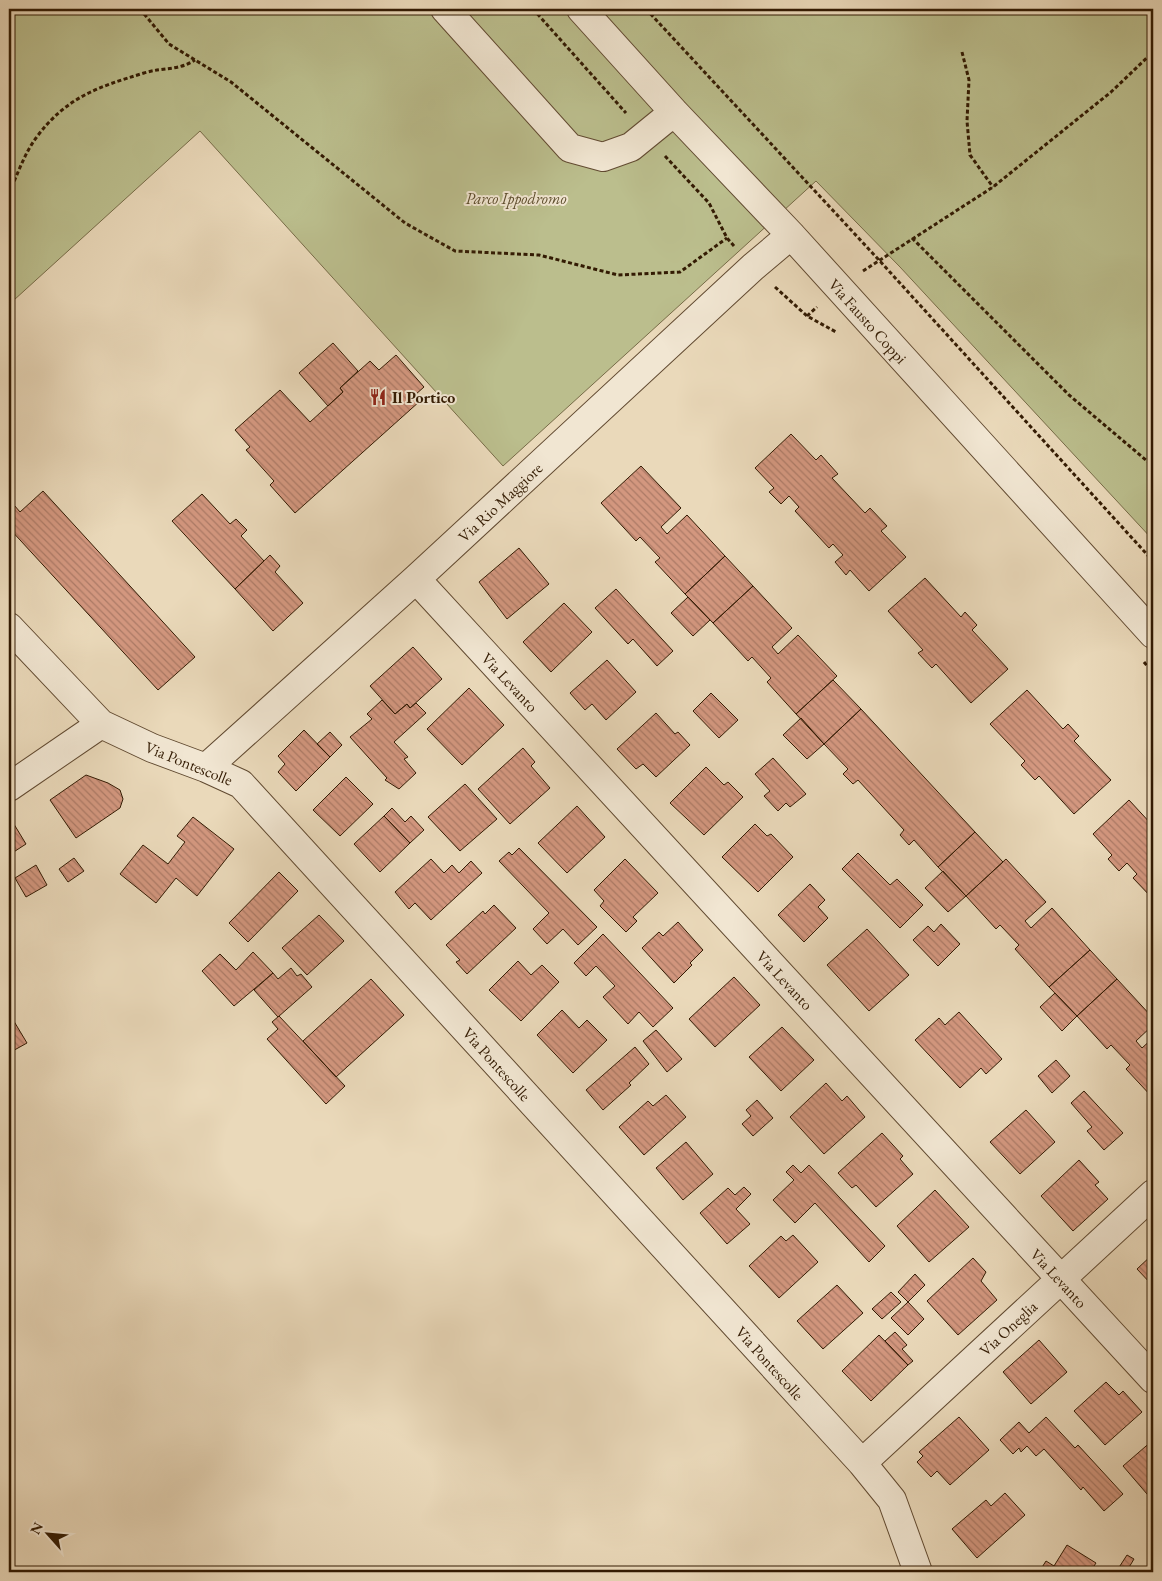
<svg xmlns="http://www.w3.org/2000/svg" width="1162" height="1581" font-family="'EB Garamond',serif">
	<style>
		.park { fill: #bbbe8d; stroke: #776c48 }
		.building { fill: url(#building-back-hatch); stroke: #331b03 }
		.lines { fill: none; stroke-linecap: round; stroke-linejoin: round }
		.minor-casing { stroke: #614a31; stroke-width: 30 }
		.path { stroke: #331b03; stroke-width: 3; stroke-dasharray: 4 2.5; stroke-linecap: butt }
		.minor { stroke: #f1e6d2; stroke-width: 28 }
		.labels { text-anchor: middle; stroke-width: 4; stroke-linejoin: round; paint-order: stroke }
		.park-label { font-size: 16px; font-style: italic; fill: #5c4c2c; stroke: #f1e6d2 }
		.street-label { font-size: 16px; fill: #331b03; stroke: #f1e6d2 }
		.poi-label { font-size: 16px; font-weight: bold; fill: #331b03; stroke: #f1e6d2; text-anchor: start }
	</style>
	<defs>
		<pattern id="building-back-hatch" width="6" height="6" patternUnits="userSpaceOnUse" patternTransform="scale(1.25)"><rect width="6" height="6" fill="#d3977f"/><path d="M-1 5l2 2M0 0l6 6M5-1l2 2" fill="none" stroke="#ac7a66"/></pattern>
	</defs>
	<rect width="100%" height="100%" fill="#ead9ba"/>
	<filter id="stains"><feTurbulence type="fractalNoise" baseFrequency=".004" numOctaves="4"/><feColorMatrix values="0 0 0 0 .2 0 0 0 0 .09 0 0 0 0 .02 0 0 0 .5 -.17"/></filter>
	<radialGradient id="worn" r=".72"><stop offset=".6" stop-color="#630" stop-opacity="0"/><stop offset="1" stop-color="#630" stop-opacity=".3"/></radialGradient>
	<!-- park -->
	<path class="park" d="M 9,9 L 1153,9 L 1153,540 L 900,267 L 816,181 L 503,466 L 200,131 L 14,300 L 9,294 Z"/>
	<!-- building -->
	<path class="building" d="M 333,343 L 358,371 L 340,388 L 343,392 L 328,406 L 299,373 Z
		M 396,355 L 424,387 L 415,395 L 420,401 L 295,513 L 270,485 L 274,481 L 246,450 L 250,447 L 235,430 L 280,390 L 310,422 L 343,392 L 340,388 L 370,361 L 379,370 Z
		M 791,434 L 816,460 L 821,455 L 838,474 L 832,478 L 865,513 L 870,508 L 887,526 L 881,531 L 906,557 L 869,591 L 850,570 L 846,575 L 835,562 L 843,555 L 833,544 L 829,548 L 795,511 L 799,507 L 789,496 L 781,504 L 769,492 L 774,488 L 755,468 Z
		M 641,466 L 681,508 L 661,527 L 667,534 L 687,515 L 725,556 L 685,594 L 655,562 L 660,558 L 640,537 L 636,541 L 601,503 Z
		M 43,491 L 195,657 L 158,690 L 9,528 L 9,499 L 20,512 Z
		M 202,494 L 230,524 L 236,519 L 247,530 L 241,536 L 264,561 L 235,589 L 172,521 Z
		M 519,548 L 549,584 L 507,619 L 479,582 Z
		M 270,555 L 280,566 L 275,572 L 303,603 L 273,631 L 235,589 Z
		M 725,556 L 753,586 L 713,623 L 685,594 Z
		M 925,578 L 961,617 L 965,612 L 977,625 L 972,630 L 1008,669 L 971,703 L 936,664 L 932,668 L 918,653 L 923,650 L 888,611 Z
		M 753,586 L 792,628 L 772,647 L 778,654 L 798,635 L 837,676 L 796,714 L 767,682 L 771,678 L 752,657 L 748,661 L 713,623 Z
		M 616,589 L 673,651 L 657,666 L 633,639 L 628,644 L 595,608 Z
		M 688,597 L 710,620 L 693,636 L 671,613 Z
		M 564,603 L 592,632 L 551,672 L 523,642 Z
		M 413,647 L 442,679 L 410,708 L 407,704 L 395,714 L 370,686 Z
		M 607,660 L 636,692 L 606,720 L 592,704 L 585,710 L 570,693 Z
		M 833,680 L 861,709 L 824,744 L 796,714 Z
		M 469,688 L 504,725 L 462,765 L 427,729 Z
		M 1027,690 L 1063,729 L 1068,724 L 1079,736 L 1074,741 L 1111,780 L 1074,814 L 1039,776 L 1035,780 L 1021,765 L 1025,761 L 990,724 Z
		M 711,693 L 738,720 L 719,738 L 693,711 Z
		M 382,700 L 395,714 L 407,704 L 410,708 L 416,703 L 426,713 L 394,742 L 408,757 L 404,759 L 416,773 L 399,789 L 385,780 L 387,778 L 350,737 L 372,719 L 367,714 Z
		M 861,709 L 975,832 L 938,867 L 914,840 L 909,845 L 900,835 L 904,830 L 858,780 L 853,784 L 843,774 L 848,769 L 824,744 Z
		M 656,713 L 675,734 L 678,732 L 690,745 L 656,777 L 643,764 L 636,769 L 617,749 Z
		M 801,718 L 824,744 L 807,759 L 783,735 Z
		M 304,730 L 330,757 L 296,791 L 278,772 L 285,764 L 278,756 Z
		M 330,732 L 342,745 L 330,757 L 317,744 Z
		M 523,748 L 535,762 L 531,766 L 550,788 L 510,824 L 478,789 Z
		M 773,758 L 806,794 L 790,807 L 786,803 L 778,811 L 764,796 L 770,791 L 755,774 Z
		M 706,767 L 724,785 L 728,782 L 743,797 L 704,835 L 670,803 Z
		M 86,775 L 108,783 L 120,790 L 123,799 L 120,808 L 76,838 L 50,800 Z
		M 346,777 L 373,804 L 340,836 L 313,810 Z
		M 465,784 L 497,819 L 460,851 L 428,817 Z
		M 1129,800 L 1153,826 L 1153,899 L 1133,878 L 1137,874 L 1127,863 L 1119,871 L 1108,859 L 1112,855 L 1093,834 Z
		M 577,806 L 605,837 L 567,873 L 538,843 Z
		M 392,808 L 405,822 L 411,816 L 424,830 L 410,843 L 384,816 Z
		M 9,816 L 26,844 L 9,855 Z
		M 384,816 L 410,843 L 380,872 L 354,844 Z
		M 193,817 L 234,849 L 197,896 L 176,878 L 156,903 L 120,874 L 143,845 L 168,864 L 185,842 L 177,836 Z
		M 755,824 L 767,836 L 771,834 L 793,857 L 758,892 L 722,857 Z
		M 975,832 L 1003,862 L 966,896 L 938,867 Z
		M 519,848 L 597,927 L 578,945 L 563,929 L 547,944 L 533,929 L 549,913 L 499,861 L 509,852 L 512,855 Z
		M 858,853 L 890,885 L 897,879 L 923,905 L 900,928 L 842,869 Z
		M 74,858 L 84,871 L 68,882 L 59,869 Z
		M 431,859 L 444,873 L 452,865 L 459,873 L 471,861 L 482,873 L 431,920 L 415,903 L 409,909 L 395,892 Z
		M 625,859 L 658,893 L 633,917 L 637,921 L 626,932 L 600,906 L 604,901 L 594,890 Z
		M 1006,859 L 1046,902 L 1025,921 L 1031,928 L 1052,908 L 1090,950 L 1049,987 L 1015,949 L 1019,945 L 1000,925 L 996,929 L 966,896 Z
		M 36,865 L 47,885 L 26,897 L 15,878 Z
		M 943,871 L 966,896 L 948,912 L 925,888 Z
		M 279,872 L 298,891 L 248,942 L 229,923 Z
		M 810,884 L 825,900 L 818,907 L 828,918 L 804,942 L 778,915 Z
		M 494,905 L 516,928 L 467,974 L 456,962 L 460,960 L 446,945 L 483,911 L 485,914 Z
		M 319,915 L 344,941 L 307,975 L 282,948 Z
		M 678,922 L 703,950 L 690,963 L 692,965 L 674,983 L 642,948 L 659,932 L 663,936 Z
		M 941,924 L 960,944 L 938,966 L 913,940 L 928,926 L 934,932 Z
		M 867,929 L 909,975 L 869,1011 L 827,965 Z
		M 603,934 L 673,1008 L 653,1027 L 639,1012 L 628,1024 L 603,997 L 615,986 L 596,966 L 586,976 L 574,963 Z
		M 1090,950 L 1117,979 L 1077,1016 L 1049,987 Z
		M 253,952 L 273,973 L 234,1006 L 202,971 L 220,954 L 236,970 Z
		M 518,961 L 531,975 L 542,965 L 559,982 L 521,1021 L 489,990 Z
		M 291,968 L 297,976 L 301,974 L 312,987 L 278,1017 L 254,990 L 273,973 L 278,979 Z
		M 734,977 L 760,1005 L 715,1047 L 689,1019 Z
		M 371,979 L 404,1015 L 336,1077 L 303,1041 Z
		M 1117,979 L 1153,1018 L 1153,1025 L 1136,1041 L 1142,1048 L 1153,1038 L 1153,1098 L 1126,1069 L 1130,1065 L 1111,1045 L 1107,1049 L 1077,1016 Z
		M 1055,993 L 1077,1016 L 1062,1031 L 1040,1007 Z
		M 562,1010 L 579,1028 L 587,1020 L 607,1040 L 573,1073 L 537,1035 Z
		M 959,1012 L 1002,1059 L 986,1074 L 981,1068 L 960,1088 L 915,1040 L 939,1018 L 945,1025 Z
		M 9,1013 L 27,1043 L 9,1053 Z
		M 279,1016 L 345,1086 L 326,1104 L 267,1039 L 278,1029 L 272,1022 Z
		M 782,1027 L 814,1060 L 781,1091 L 749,1057 Z
		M 656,1030 L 682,1059 L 667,1072 L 643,1041 Z
		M 635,1047 L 649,1064 L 629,1083 L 631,1085 L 603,1110 L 586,1090 Z
		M 1056,1060 L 1070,1076 L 1052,1093 L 1038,1076 Z
		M 826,1083 L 842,1101 L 847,1096 L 865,1117 L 824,1154 L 790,1117 Z
		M 1084,1091 L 1123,1133 L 1104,1150 L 1087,1131 L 1092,1127 L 1071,1103 Z
		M 666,1095 L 686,1117 L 644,1155 L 619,1127 L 648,1101 L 653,1106 Z
		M 757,1100 L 773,1118 L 753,1136 L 742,1124 L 751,1116 L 746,1110 Z
		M 1026,1110 L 1055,1142 L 1020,1174 L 990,1142 Z
		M 882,1133 L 903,1156 L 900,1159 L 913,1174 L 876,1207 L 856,1185 L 852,1188 L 838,1173 Z
		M 686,1142 L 713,1174 L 683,1200 L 656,1168 Z
		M 1079,1160 L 1099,1182 L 1095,1185 L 1108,1199 L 1073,1231 L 1041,1196 Z
		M 793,1165 L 801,1173 L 809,1165 L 885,1246 L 869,1262 L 815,1203 L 795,1223 L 773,1200 L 794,1180 L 786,1172 Z
		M 744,1187 L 751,1194 L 736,1209 L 750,1224 L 727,1244 L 700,1213 L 728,1188 L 735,1195 Z
		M 935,1190 L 969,1227 L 929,1262 L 897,1226 Z
		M 793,1235 L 818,1262 L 779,1298 L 749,1266 L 781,1236 L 786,1241 Z
		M 1153,1254 L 1153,1286 L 1137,1269 Z
		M 973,1258 L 986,1272 L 981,1281 L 997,1300 L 958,1335 L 927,1301 Z
		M 915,1274 L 925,1285 L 908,1302 L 898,1292 Z
		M 837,1285 L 863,1313 L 823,1349 L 797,1321 Z
		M 891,1292 L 901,1302 L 882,1319 L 872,1309 Z
		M 908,1302 L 924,1319 L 908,1335 L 891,1318 Z
		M 895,1332 L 907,1345 L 902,1349 L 913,1361 L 908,1365 L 885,1341 Z
		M 879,1335 L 908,1365 L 871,1401 L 842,1371 Z
		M 1039,1340 L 1067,1372 L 1031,1404 L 1003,1372 Z
		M 1106,1382 L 1119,1395 L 1123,1391 L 1142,1412 L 1105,1445 L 1074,1411 Z
		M 959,1417 L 989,1450 L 950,1485 L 937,1471 L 931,1477 L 917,1462 L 923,1456 L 919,1452 Z
		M 1046,1417 L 1075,1448 L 1078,1445 L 1123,1494 L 1104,1511 L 1083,1487 L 1081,1490 L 1044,1449 L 1036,1456 L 1027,1446 L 1021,1452 L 1019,1448 L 1013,1454 L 1000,1440 L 1019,1422 L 1029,1433 Z
		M 1153,1440 L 1153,1501 L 1123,1466 Z
		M 1005,1493 L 1025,1515 L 977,1558 L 952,1529 L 986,1500 L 991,1506 Z
		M 1067,1545 L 1096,1563 L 1090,1572 L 1039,1572 L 1046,1561 L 1054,1566 Z
		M 1127,1555 L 1134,1559 L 1128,1569 L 1133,1572 L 1116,1572 Z"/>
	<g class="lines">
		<!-- minor casing -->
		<g class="minor-casing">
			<path id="minor" d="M 445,9 L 570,148 L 603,157 L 631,147 L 674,112
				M 581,9 L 674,112 L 791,235 L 1153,634
				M 416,579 L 1153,1379
				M 9,627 L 101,724 L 152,748 L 206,768 L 241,784 L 862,1463 L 892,1500 L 918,1572
				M 206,768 L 416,579 L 753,267 L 791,235
				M 9,787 L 101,724
				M 862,1463 L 1153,1194"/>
		</g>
		<!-- path -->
		<path class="path" d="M 140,9 L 169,44 L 231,82 L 405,223 L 455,251 L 539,255 L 618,275 L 680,272 L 727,238
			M 533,9 L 626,113
			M 646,9 L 878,259 L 1153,561
			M 962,52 L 969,80 L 967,121 L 970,155 L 993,187
			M 665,156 L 709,203 L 727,238 L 734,246
			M 9,193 C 17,176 24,154 36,138 C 66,97 98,87 144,73 C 163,67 178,71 195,60
			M 912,238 L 1069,395 L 1153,466
			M 863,271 L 993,187 L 1111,92 L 1153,52
			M 775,287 L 807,316 L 836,332
			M 807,316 L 817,307
			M 1144,662 L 1153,673"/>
		<!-- minor -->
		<use href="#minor" class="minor"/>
	</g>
	<!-- icons -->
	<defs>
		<g id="restaurant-bare" transform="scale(1.35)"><path d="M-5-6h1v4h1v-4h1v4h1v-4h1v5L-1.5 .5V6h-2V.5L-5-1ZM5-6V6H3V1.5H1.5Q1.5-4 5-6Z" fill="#8f2418" stroke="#f1e6d2" stroke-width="2.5" paint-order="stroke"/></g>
	</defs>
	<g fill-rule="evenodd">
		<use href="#restaurant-bare" x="378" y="397"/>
	</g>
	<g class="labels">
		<!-- park labels -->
		<g class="park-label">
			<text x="516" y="204">Parco Ippodromo</text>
		</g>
		<!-- street labels -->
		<g class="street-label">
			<text transform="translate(868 321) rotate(48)" y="6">Via Fausto Coppi</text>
			<text transform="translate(500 502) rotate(-43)" y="6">Via Rio Maggiore</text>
			<text transform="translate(510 682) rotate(47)" y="6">Via Levanto</text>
			<text transform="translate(189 763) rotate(22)" y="6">Via Pontescolle</text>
			<text transform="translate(785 980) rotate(47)" y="6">Via Levanto</text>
			<text transform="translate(497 1064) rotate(48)" y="6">Via Pontescolle</text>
			<text transform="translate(1059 1278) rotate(47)" y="6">Via Levanto</text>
			<text transform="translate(1008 1328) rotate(-43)" y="6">Via Oneglia</text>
			<text transform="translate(770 1363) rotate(48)" y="6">Via Pontescolle</text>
		</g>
		<!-- poi labels -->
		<g class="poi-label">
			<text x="392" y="403">Il Portico</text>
		</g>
	</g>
	<!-- margin -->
	<rect width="1162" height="1581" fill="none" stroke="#ead9ba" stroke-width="30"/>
	<rect x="10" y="10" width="1142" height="1561" fill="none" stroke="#331b03" stroke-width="2.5"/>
	<rect x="15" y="15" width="1132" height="1551" fill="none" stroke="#331b03"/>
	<!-- north arrow -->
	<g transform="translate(48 1534) rotate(297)" stroke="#f1e6d2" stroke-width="4" paint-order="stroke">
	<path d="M0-4L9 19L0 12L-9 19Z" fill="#331b03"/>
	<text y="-8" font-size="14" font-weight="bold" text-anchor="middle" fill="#331b03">N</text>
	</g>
	<rect width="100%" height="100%" filter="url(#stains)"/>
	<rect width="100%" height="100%" fill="url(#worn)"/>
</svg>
